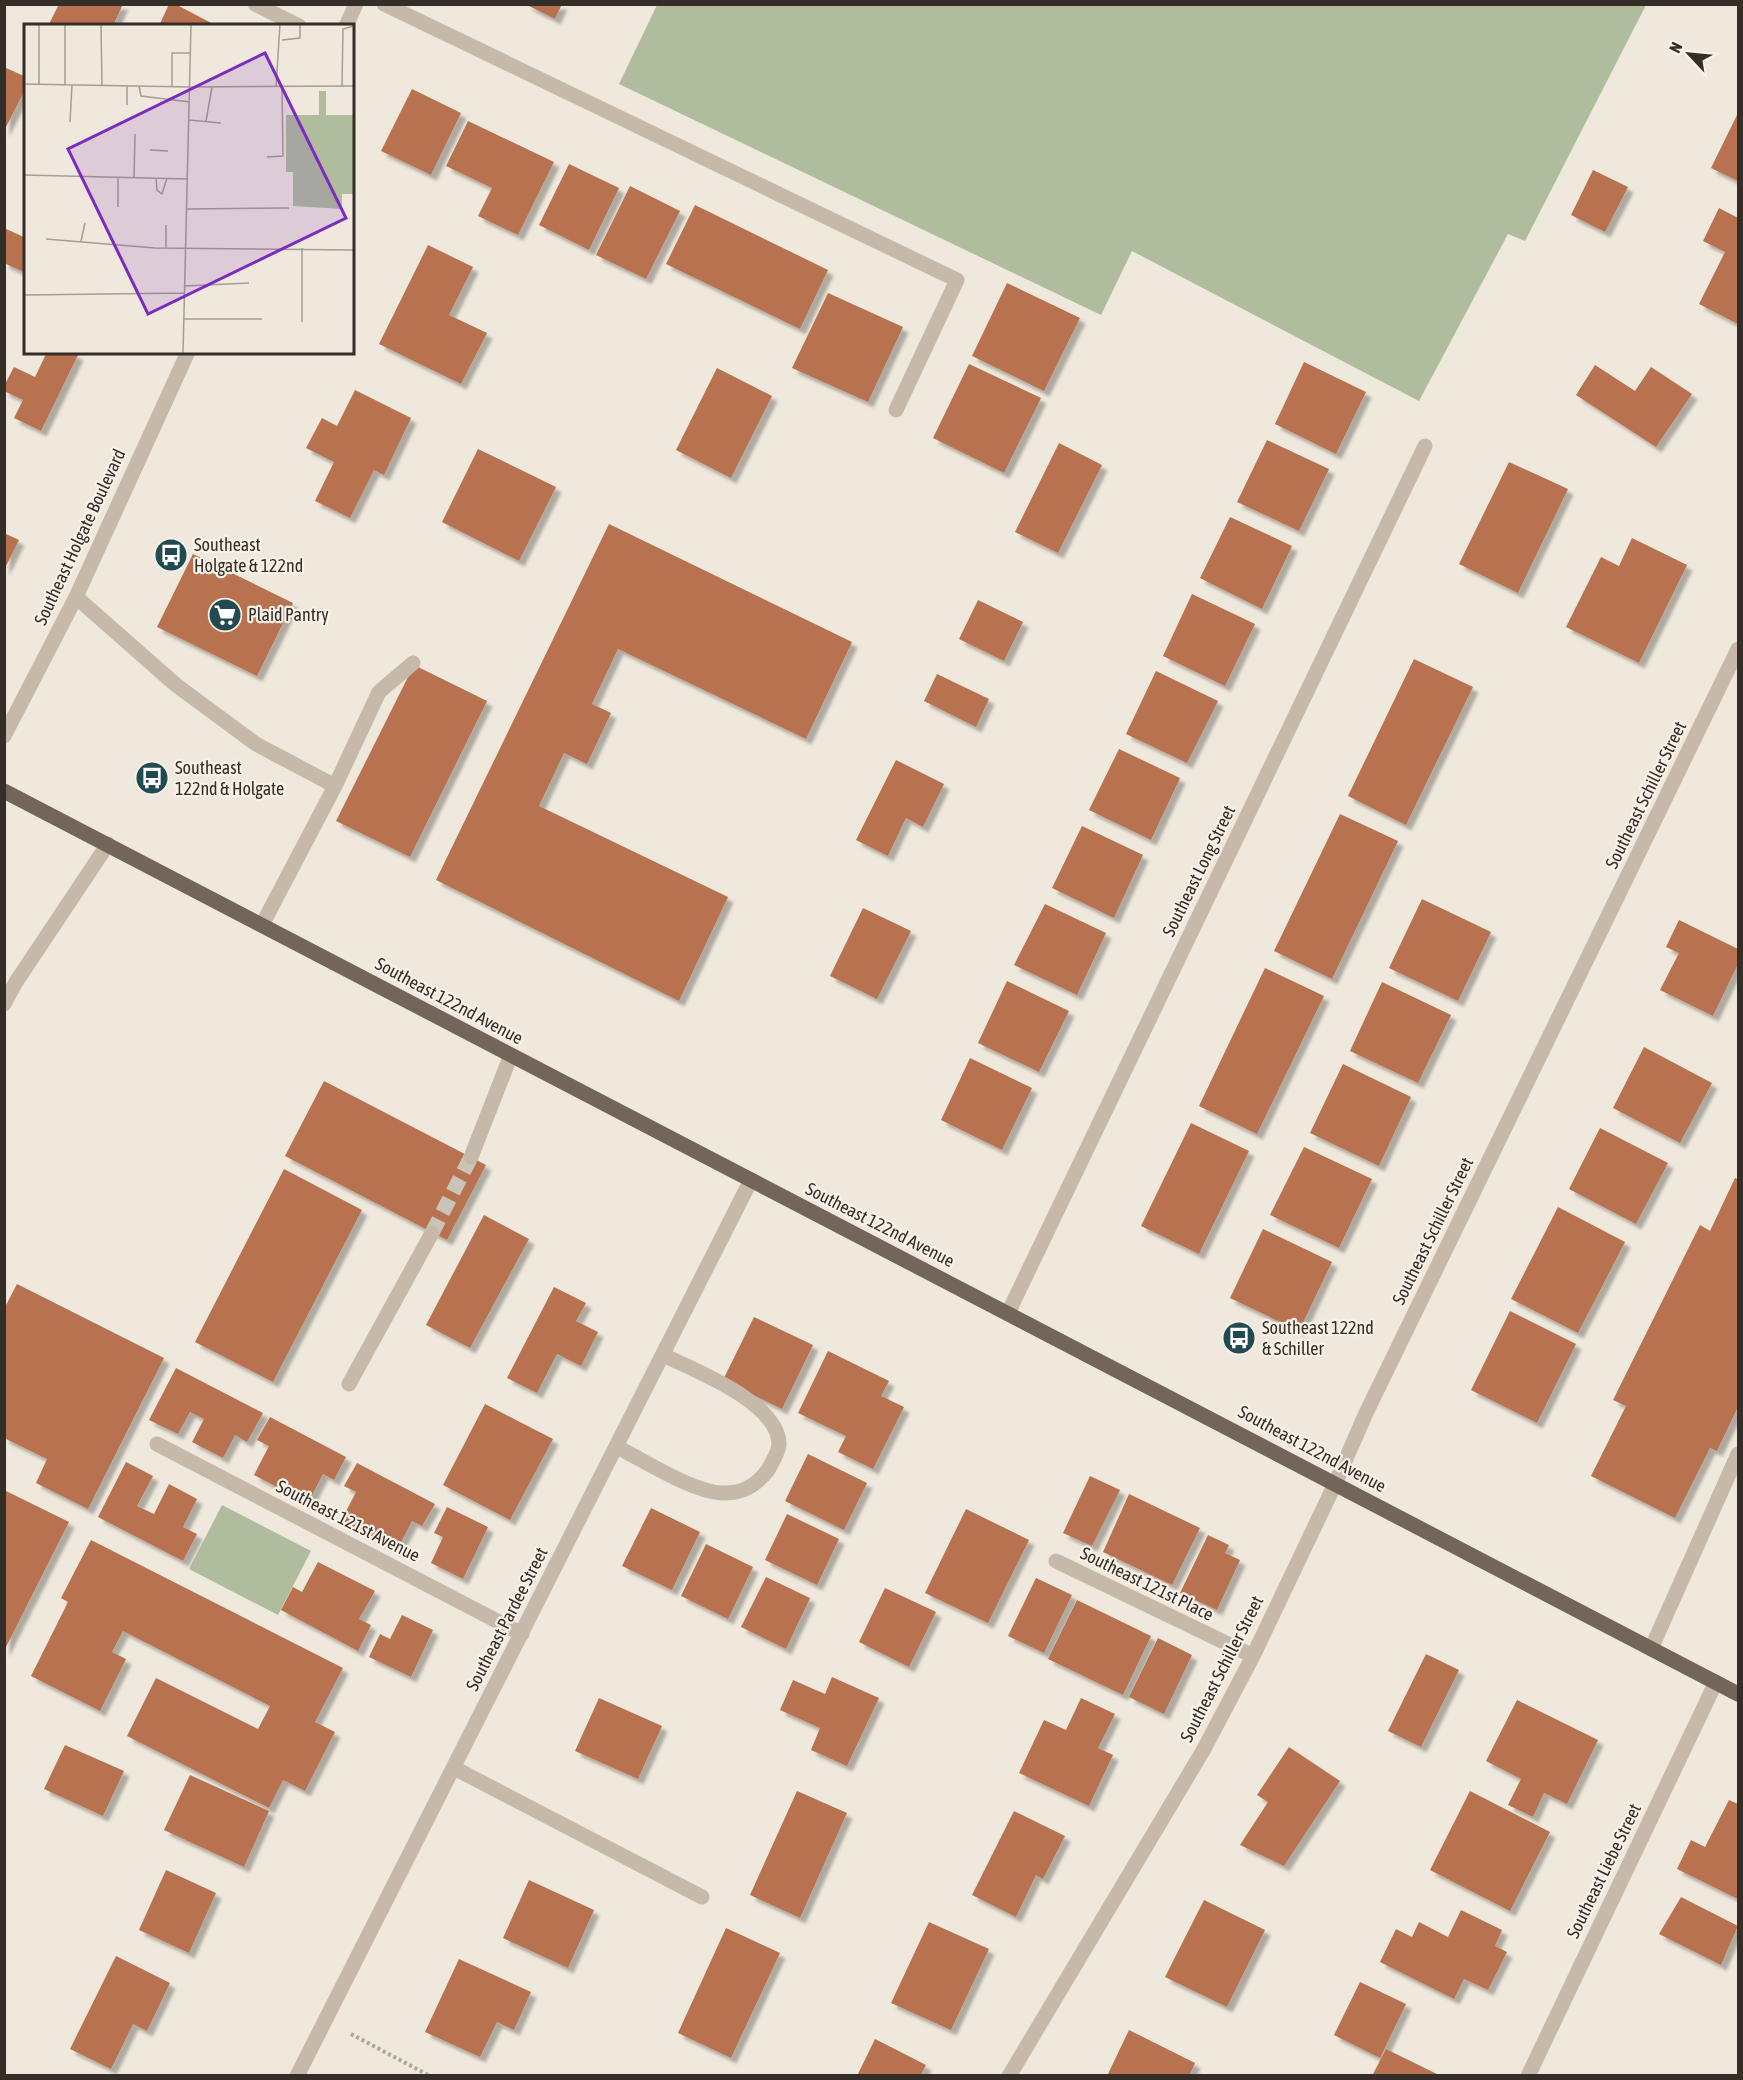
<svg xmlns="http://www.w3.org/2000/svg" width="1743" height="2080" font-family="'Asap Condensed',sans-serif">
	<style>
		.green { fill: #b0bd9d }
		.building { fill: #b97250; filter: url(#shadow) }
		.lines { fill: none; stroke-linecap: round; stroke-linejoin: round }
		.minor-tunnel { stroke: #cac3b8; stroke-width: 15; stroke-dasharray: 15 8; stroke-linecap: butt }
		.path { stroke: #b2a394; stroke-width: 4; stroke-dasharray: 3 3; stroke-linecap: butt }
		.minor { stroke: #c6b9a9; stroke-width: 15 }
		.major { stroke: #74655b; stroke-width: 15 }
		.labels { text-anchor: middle; stroke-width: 4.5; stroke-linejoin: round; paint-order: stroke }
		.street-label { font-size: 18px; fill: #342d28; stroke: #f7f1e8 }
		.poi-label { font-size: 18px; fill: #342d28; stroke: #f7f1e8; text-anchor: start }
		.inset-road { fill: none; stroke: #a49d94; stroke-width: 1.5 }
		.view { fill: #7b2cbf; fill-opacity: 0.15; stroke: #7b2cbf; stroke-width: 3 }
		.inset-edge { fill: none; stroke: #342d28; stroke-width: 3 }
	</style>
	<defs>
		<filter id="shadow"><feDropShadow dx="5.5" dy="5.5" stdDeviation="1.5" flood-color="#0004"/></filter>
	</defs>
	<rect width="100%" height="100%" fill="#efe8dc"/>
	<!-- green -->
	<path class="green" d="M 657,5 L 657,4 L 1646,5 L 1525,241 L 1508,234 L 1419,401 L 1132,251 L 1101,315 L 619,84 Z
		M 222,1505 L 311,1551 L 278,1615 L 189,1569 Z"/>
	<!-- building -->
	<path class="building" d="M 59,4 L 123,4 L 113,26 L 48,26 Z
		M 169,4 L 175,4 L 217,26 L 159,26 Z
		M 525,4 L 562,4 L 555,19 Z
		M 4,67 L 26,77 L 26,88 L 4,131 Z
		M 412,89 L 461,113 L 431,175 L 381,151 Z
		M 1738,113 L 1738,181 L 1711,168 Z
		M 468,121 L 554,162 L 518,235 L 478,216 L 492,188 L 446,166 Z
		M 569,164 L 619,188 L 589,250 L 539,225 Z
		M 1593,170 L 1628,187 L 1605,232 L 1571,215 Z
		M 630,186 L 680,211 L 646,279 L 596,255 Z
		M 695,205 L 828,270 L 800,329 L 666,264 Z
		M 1719,208 L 1738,218 L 1738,324 L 1699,304 L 1725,252 L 1703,241 Z
		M 4,228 L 26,238 L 26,273 L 4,263 Z
		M 428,245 L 473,267 L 449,315 L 487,333 L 461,384 L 379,344 Z
		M 1007,283 L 1080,318 L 1044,391 L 972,356 Z
		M 828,293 L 903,327 L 868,402 L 792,368 Z
		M 47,352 L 72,352 L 78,355 L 41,431 L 14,418 L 23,400 L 4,391 L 4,386 L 14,367 L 35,377 Z
		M 1304,362 L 1366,392 L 1336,454 L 1275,424 Z
		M 969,364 L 1041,398 L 1004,473 L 933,438 Z
		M 1595,365 L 1635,391 L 1651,367 L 1692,394 L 1656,447 L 1576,395 Z
		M 717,368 L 772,396 L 731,478 L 676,450 Z
		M 355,390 L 411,418 L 384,475 L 374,470 L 350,518 L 315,501 L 334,462 L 306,448 L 322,418 L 337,426 Z
		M 1267,440 L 1329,469 L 1299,531 L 1237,502 Z
		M 1059,443 L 1102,465 L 1058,553 L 1015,532 Z
		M 478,449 L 556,487 L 519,561 L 442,522 Z
		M 1509,462 L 1568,489 L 1518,593 L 1459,564 Z
		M 1230,517 L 1292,546 L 1262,609 L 1200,578 Z
		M 609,524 L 852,642 L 806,739 L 618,649 L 592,704 L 611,713 L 587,764 L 564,753 L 539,806 L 728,897 L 679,1001 L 436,880 Z
		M 4,533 L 19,540 L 4,570 Z
		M 1632,538 L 1687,565 L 1639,663 L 1566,627 L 1601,557 L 1619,566 Z
		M 193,554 L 293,603 L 257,676 L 157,627 Z
		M 1192,594 L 1255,624 L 1225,686 L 1163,656 Z
		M 978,600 L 1023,622 L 1004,661 L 959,639 Z
		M 1414,659 L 1473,687 L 1406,825 L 1348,796 Z
		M 414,665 L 487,701 L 410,857 L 336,821 Z
		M 1156,671 L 1218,701 L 1187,763 L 1126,734 Z
		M 937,674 L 989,699 L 976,727 L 924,701 Z
		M 1119,749 L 1180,778 L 1151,840 L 1089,810 Z
		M 896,760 L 944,784 L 923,827 L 906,818 L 888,856 L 856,840 Z
		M 1340,814 L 1398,841 L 1332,979 L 1274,951 Z
		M 1082,826 L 1143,855 L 1114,918 L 1052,888 Z
		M 1422,899 L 1491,932 L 1458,1001 L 1389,968 Z
		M 1045,904 L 1106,933 L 1077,995 L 1014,965 Z
		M 863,908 L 911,931 L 877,999 L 830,976 Z
		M 1679,920 L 1738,949 L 1738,964 L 1713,1016 L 1660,990 L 1679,953 L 1666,947 Z
		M 1265,968 L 1324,996 L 1257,1134 L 1199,1106 Z
		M 1007,981 L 1069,1011 L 1039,1072 L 978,1043 Z
		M 1382,982 L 1451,1015 L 1418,1083 L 1350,1051 Z
		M 1644,1047 L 1712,1083 L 1680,1143 L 1613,1108 Z
		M 970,1058 L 1032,1088 L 1002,1150 L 941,1120 Z
		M 1343,1064 L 1411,1097 L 1379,1166 L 1310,1133 Z
		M 324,1081 L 486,1165 L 447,1240 L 285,1156 Z
		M 1191,1123 L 1249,1151 L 1199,1254 L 1141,1226 Z
		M 1600,1128 L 1668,1163 L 1636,1224 L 1569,1189 Z
		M 1304,1147 L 1372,1179 L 1339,1248 L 1270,1215 Z
		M 284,1169 L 362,1210 L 273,1382 L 195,1342 Z
		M 1735,1178 L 1738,1179 L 1738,1407 L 1717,1451 L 1710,1448 L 1675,1518 L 1591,1476 L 1626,1406 L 1613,1400 L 1700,1225 L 1710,1231 Z
		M 1558,1207 L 1625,1242 L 1578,1333 L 1511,1299 Z
		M 484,1215 L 529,1239 L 470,1348 L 426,1325 Z
		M 1263,1229 L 1332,1262 L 1299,1331 L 1230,1298 Z
		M 17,1284 L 164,1358 L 88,1509 L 36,1483 L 47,1459 L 4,1438 L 4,1309 Z
		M 554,1287 L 586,1303 L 576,1321 L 598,1332 L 581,1366 L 557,1354 L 537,1393 L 507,1378 Z
		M 1510,1311 L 1576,1344 L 1537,1423 L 1471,1390 Z
		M 754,1317 L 813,1345 L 782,1409 L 723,1380 Z
		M 828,1351 L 889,1381 L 881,1396 L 904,1407 L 873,1469 L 838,1452 L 846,1436 L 798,1413 Z
		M 176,1368 L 263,1413 L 247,1442 L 235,1435 L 223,1458 L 192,1442 L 204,1419 L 190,1412 L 178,1434 L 149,1420 Z
		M 485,1404 L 553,1439 L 510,1520 L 443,1485 Z
		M 270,1417 L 346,1457 L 334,1480 L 323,1474 L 308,1503 L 254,1475 L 269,1446 L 257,1440 Z
		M 808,1454 L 867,1483 L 844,1530 L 785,1501 Z
		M 126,1462 L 153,1476 L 137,1506 L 154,1514 L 169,1484 L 197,1499 L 183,1527 L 197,1534 L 183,1561 L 98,1517 Z
		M 357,1463 L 435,1504 L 422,1526 L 412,1521 L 397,1550 L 341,1521 L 356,1492 L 344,1486 Z
		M 1090,1476 L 1120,1490 L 1092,1546 L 1063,1533 Z
		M 4,1490 L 69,1522 L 4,1651 Z
		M 1129,1494 L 1200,1528 L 1172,1585 L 1103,1552 Z
		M 447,1507 L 488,1527 L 463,1579 L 431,1563 L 443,1537 L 434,1533 Z
		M 651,1508 L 700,1532 L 672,1590 L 622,1566 Z
		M 966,1509 L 1029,1540 L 988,1623 L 925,1593 Z
		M 787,1514 L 839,1539 L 817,1585 L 765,1560 Z
		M 1208,1535 L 1229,1545 L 1225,1553 L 1240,1560 L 1217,1610 L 1180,1593 Z
		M 91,1540 L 343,1668 L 315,1722 L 335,1732 L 305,1791 L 283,1780 L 269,1808 L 127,1736 L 156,1678 L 258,1729 L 270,1706 L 123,1631 L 112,1652 L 126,1659 L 100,1711 L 31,1676 L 68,1602 L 61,1598 Z
		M 706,1544 L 753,1567 L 728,1619 L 681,1596 Z
		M 318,1562 L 375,1591 L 359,1619 L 371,1625 L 358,1651 L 281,1610 L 293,1587 L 302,1592 Z
		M 766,1577 L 810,1598 L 786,1649 L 741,1627 Z
		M 1036,1578 L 1072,1595 L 1044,1653 L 1008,1636 Z
		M 885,1588 L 936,1612 L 909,1667 L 859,1642 Z
		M 1077,1600 L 1151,1636 L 1123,1695 L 1048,1659 Z
		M 402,1615 L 433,1630 L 411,1677 L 369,1657 L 380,1634 L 390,1639 Z
		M 1158,1638 L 1192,1655 L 1164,1714 L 1129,1697 Z
		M 1426,1654 L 1459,1670 L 1421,1747 L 1388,1731 Z
		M 832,1677 L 879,1698 L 847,1766 L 811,1750 L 820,1728 L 780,1710 L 793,1680 L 825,1694 Z
		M 599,1698 L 662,1726 L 638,1779 L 575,1751 Z
		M 1081,1698 L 1115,1714 L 1098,1748 L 1113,1755 L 1089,1806 L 1019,1773 L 1044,1720 L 1066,1730 Z
		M 1517,1700 L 1598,1740 L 1567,1804 L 1544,1793 L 1533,1817 L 1508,1805 L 1521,1779 L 1486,1761 Z
		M 65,1745 L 124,1771 L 103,1816 L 44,1789 Z
		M 1289,1747 L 1340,1781 L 1284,1866 L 1240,1845 L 1268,1802 L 1257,1795 Z
		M 190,1775 L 269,1811 L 244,1867 L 164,1830 Z
		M 797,1791 L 847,1813 L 800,1918 L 750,1895 Z
		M 1470,1791 L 1550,1832 L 1510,1911 L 1430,1870 Z
		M 1729,1800 L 1738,1804 L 1738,1899 L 1677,1869 L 1691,1840 L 1705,1847 Z
		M 1014,1811 L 1065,1836 L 1043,1879 L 1036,1875 L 1016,1917 L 972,1895 Z
		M 166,1870 L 216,1893 L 189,1953 L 139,1930 Z
		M 529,1880 L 594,1910 L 568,1968 L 503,1938 Z
		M 1681,1897 L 1738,1926 L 1721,1965 L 1659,1934 Z
		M 1204,1900 L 1265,1930 L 1227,2007 L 1165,1977 Z
		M 1461,1910 L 1502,1930 L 1495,1946 L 1507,1952 L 1488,1990 L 1464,1979 L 1454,1999 L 1380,1962 L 1396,1929 L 1412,1937 L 1419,1922 L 1448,1937 Z
		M 929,1922 L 989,1949 L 951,2030 L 891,2003 Z
		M 726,1928 L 780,1953 L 731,2058 L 678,2033 Z
		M 116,1956 L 170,1983 L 147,2031 L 133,2024 L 111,2069 L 70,2049 Z
		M 459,1959 L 531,1992 L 514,2030 L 497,2022 L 480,2057 L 425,2032 Z
		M 1360,1982 L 1406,2004 L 1380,2058 L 1334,2035 Z
		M 1129,2030 L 1195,2063 L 1189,2076 L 1107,2076 Z
		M 875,2039 L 926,2065 L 920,2076 L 857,2076 Z
		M 1386,2049 L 1441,2076 L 1372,2076 Z"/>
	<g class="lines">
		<!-- minor-tunnel -->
		<path class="minor-tunnel" d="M 432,1233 L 471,1157"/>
		<!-- path -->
		<path class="path" d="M 351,2034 L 430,2076"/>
		<!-- minor -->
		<path class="minor" d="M 255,4 L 299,26
			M 384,4 L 957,280 L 896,410
			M 346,26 L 356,4
			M 76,597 L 176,685 L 256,744 L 335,786
			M 4,736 L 76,597 L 188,352
			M 262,925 L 335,786 L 379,692 L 413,663
			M 4,1004 L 16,982 L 108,844
			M 471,1157 L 511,1055
			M 1008,1313 L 1425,446
			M 349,1384 L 432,1233
			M 157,1444 L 522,1634
			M 617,1447 C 645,1461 691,1491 721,1493 C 742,1494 756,1486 768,1470 C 772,1463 778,1453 779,1445 C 780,1403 694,1370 663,1355
			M 1056,1561 L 1253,1656
			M 1651,1649 L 1738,1454
			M 454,1768 L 702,1897
			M 297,2076 L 751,1180
			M 1009,2076 L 1204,1749 L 1253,1656 L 1335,1484 L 1366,1413 L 1738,649
			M 1528,2076 L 1716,1682"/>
		<!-- major -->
		<path class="major" d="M 4,791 L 1738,1694"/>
	</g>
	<!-- icons -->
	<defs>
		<g id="bus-disc" transform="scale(1.725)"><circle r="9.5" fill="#224a51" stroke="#f7f1e8"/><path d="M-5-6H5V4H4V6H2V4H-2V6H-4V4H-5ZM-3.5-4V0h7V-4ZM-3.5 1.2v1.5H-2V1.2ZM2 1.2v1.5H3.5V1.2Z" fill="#fff"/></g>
		<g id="supermarket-disc" transform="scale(1.725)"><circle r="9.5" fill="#224a51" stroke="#f7f1e8"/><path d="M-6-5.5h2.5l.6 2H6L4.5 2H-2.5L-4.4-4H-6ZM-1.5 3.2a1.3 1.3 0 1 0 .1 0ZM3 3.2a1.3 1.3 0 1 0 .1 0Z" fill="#fff"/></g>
	</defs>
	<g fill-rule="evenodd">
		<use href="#bus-disc" x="171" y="555"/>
		<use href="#supermarket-disc" x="225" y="615"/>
		<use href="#bus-disc" x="152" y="778"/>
		<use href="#bus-disc" x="1239" y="1338"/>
	</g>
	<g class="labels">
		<!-- street labels -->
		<g class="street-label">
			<text transform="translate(80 537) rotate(-65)" y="6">Southeast Holgate Boulevard</text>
			<text transform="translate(1646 795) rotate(-64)" y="6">Southeast Schiller Street</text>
			<text transform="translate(1199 871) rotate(-64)" y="6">Southeast Long Street</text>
			<text transform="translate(449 1001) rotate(28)" y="6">Southeast 122nd Avenue</text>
			<text transform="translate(880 1225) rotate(27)" y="6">Southeast 122nd Avenue</text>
			<text transform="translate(1433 1231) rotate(-64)" y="6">Southeast Schiller Street</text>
			<text transform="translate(1312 1449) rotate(28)" y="6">Southeast 122nd Avenue</text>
			<text transform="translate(348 1521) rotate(27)" y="6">Southeast 121st Avenue</text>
			<text transform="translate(1147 1584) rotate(26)" y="6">Southeast 121st Place</text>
			<text transform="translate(507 1619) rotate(-63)" y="6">Southeast Pardee Street</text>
			<text transform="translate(1222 1669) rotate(-63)" y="6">Southeast Schiller Street</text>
			<text transform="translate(1604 1871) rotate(-64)" y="6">Southeast Liebe Street</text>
		</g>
		<!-- poi labels -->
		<g class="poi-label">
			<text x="194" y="551">Southeast<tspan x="194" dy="21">Holgate &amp; 122nd</tspan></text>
			<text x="248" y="621">Plaid Pantry</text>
			<text x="175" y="774">Southeast<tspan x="175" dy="21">122nd &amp; Holgate</tspan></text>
			<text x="1262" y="1334">Southeast 122nd<tspan x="1262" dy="21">&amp; Schiller</tspan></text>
		</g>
	</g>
	<!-- overview -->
	<g transform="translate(24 24)">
		<rect width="330" height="330" fill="#efe8dc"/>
		<path d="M 295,67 L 302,67 L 302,91 L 330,91 L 330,170 L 318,170 L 318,185 L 269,182 L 269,148 L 262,148 L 262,91 L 295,91 Z" fill="#b0bd9d"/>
		<path class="inset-road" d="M 77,0 L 78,62M 258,16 L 276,14 L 276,0M 0,60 L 166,63M 15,60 L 15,0M 41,61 L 41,0M 115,62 L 117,72 L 166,78M 318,62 L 319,5 L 330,2M 148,63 L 148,29 L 166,29M 166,63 L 330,62M 252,63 L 256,0M 103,81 L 103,62M 165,96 L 197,99M 182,97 L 188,63M 46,98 L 48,61M 126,126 L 144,127M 243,133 L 259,132 L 258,63M 0,151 L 164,155M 110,154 L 111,110M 132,154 L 133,166 L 138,170 L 143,154M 94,183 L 94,153M 163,185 L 265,184M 142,201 L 142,224M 22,215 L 131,224 L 330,226M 57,217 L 61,199M 161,262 L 225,259M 0,271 L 161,269M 160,295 L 238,295M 278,298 L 278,224M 159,330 L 167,0M 167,330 L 189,330"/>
		<path class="view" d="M 241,29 L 322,194 L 124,290 L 44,125 Z"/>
		<rect width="330" height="330" class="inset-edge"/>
	</g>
	<!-- border -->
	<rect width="1743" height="2080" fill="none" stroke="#342d28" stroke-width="12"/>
	<!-- north arrow -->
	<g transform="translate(1689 54) rotate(296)" stroke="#f7f1e8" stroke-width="4.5" paint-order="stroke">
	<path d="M0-4.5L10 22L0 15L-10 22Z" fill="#342d28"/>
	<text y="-9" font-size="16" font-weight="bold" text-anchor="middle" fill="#342d28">N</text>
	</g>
</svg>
